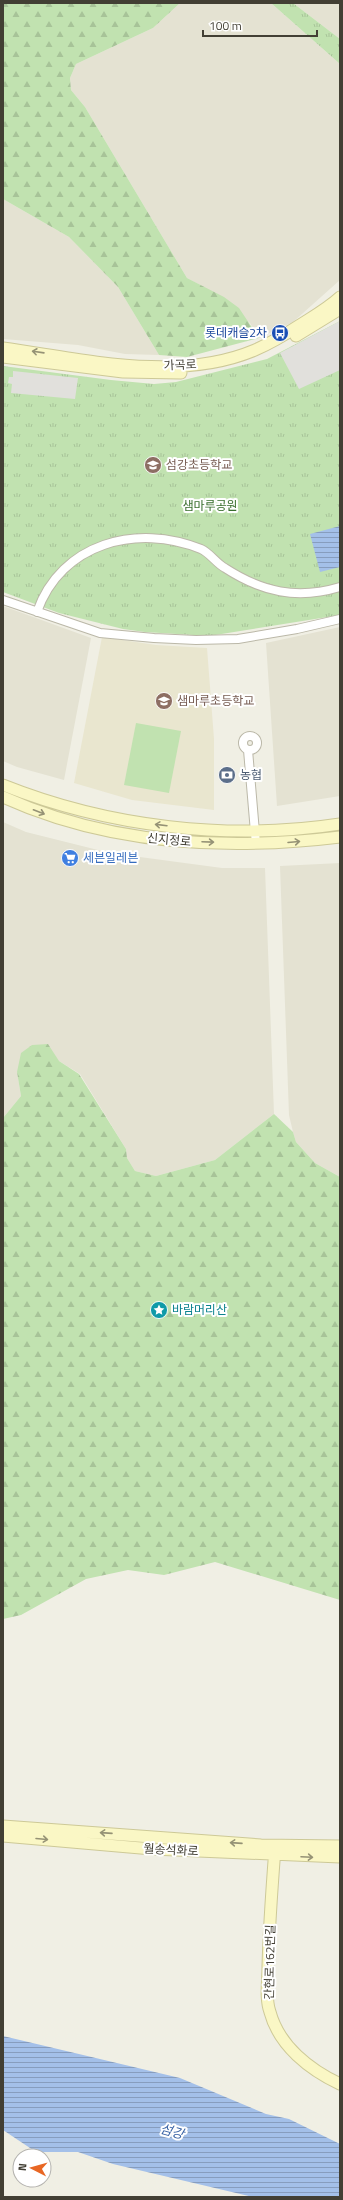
<svg xmlns="http://www.w3.org/2000/svg" width="343" height="2200" font-family="'Titillium Web','Noto Sans KR',sans-serif">
	<style>
		.residential { fill: #e4e2d2 }
		.education { fill: #e9e6cf }
		.green { fill: #c1e2b0 }
		.forest { fill: url(#forest-firs) }
		.park { fill: url(#park-tufts) }
		.parking { fill: #e1e0dc }
		.water { fill: url(#water-rules) }
		.lines { fill: none; stroke-linecap: round; stroke-linejoin: round }
		.street-casing { stroke: #bbb8a8; stroke-width: 10 }
		.secondary-casing { stroke: #cdc997; stroke-width: 13 }
		.street { stroke: #fff; stroke-width: 8 }
		.secondary { stroke: #faf7c5; stroke-width: 11 }
		.oneway { stroke: #959275 }
		.labels { text-anchor: middle; stroke-width: 4; stroke-linejoin: round; paint-order: stroke }
		.transit-label { font-size: 12px; fill: #164399; stroke: #fff; text-anchor: end }
		.street-label { font-size: 12px; fill: #423f34; stroke: #fff }
		.education-label { font-size: 12px; fill: #785e54; stroke: #fff; text-anchor: start }
		.park-label { font-size: 12px; fill: #396e2d; stroke: #fff }
		.service-label { font-size: 12px; fill: #4e5e75; stroke: #fff; text-anchor: start }
		.shop-label { font-size: 12px; fill: #366cbe; stroke: #fff; text-anchor: start }
		.culture-label { font-size: 12px; fill: #0d838f; stroke: #fff; text-anchor: start }
		.water-label { font-size: 13px; font-style: italic; fill: #3761a4; stroke: #fff }
	</style>
	<defs>
		<pattern id="forest-firs" width="22" height="20" patternUnits="userSpaceOnUse"><rect width="22" height="20" fill="#c1e2b0"/><path d="M5 1l3.5 6h-7zM16 11l3.5 6h-7z" fill="#a7c398"/></pattern>
		<pattern id="park-tufts" width="24" height="20" patternUnits="userSpaceOnUse"><rect width="24" height="20" fill="#c1e2b0"/><path d="M3 7l-1-3M5 7V3M7 7l1-3M15 17l-1-3M17 17v-4M19 17l1-3" fill="none" stroke="#a7c398"/></pattern>
		<pattern id="water-rules" width="6" height="5" patternUnits="userSpaceOnUse"><rect width="6" height="5" fill="#a4c0e9"/><path d="M0 2.5h6" fill="none" stroke="#879dbe"/></pattern>
	</defs>
	<rect width="100%" height="100%" fill="#f0efe4"/>
	<!-- residential -->
	<path class="residential" d="M 180,3 L 271,3 L 340,64 L 340,280 L 293,322 L 259,338 L 250,323 L 202,286 L 187,278 L 85,107 L 71,90 L 70,78 L 76,64 L 153,28 Z
		M 293,3 L 340,3 L 340,39 L 336,36 Z
		M 3,199 L 69,237 L 118,287 L 159,355 L 125,354 L 78,345 L 3,339 Z
		M 3,606 L 91,638 L 64,780 L 17,767 L 3,761 Z
		M 340,627 L 340,796 L 277,806 L 266,643 Z
		M 3,822 L 26,832 L 110,853 L 222,868 L 265,868 L 274,1114 L 215,1160 L 156,1176 L 135,1171 L 127,1158 L 126,1149 L 80,1074 L 59,1061 L 17,1072 L 21,1096 L 3,1118 Z
		M 340,863 L 340,1177 L 315,1163 L 296,1142 L 293,1132 L 289,1115 L 280,866 Z"/>
	<!-- education -->
	<path class="education" d="M 102,637 L 156,645 L 207,648 L 214,739 L 214,810 L 132,800 L 74,783 Z"/>
	<!-- green -->
	<path class="green" d="M 136,723 L 181,731 L 169,793 L 124,785 Z"/>
	<!-- forest -->
	<path class="forest" d="M 3,3 L 180,3 L 153,28 L 76,64 L 70,78 L 71,90 L 85,107 L 187,278 L 224,297 L 239,308 L 259,338 L 187,357 L 159,355 L 118,287 L 69,237 L 3,199 Z
		M 48,1044 L 59,1061 L 79,1074 L 126,1149 L 127,1158 L 135,1171 L 156,1176 L 215,1160 L 274,1114 L 293,1132 L 296,1142 L 315,1163 L 340,1177 L 340,1600 L 215,1562 L 164,1575 L 128,1570 L 86,1579 L 21,1615 L 3,1619 L 3,1118 L 21,1096 L 17,1072 L 21,1053 L 32,1045 Z"/>
	<!-- park -->
	<path class="park" d="M 271,3 L 293,3 L 340,39 L 340,64 Z
		M 340,321 L 340,615 L 209,636 L 145,632 L 123,629 L 59,613 L 3,592 L 3,366 L 111,380 L 154,384 L 176,382 L 267,359 Z"/>
	<!-- parking -->
	<path class="parking" d="M 340,321 L 340,370 L 299,389 L 280,353 Z
		M 13,371 L 78,378 L 75,399 L 11,393 L 12,384 L 8,383 L 9,377 L 13,377 Z"/>
	<!-- water -->
	<path class="water" d="M 340,526 L 340,567 L 320,572 L 310,534 Z
		M 3,2036 L 180,2078 L 266,2114 L 289,2119 L 340,2144 L 340,2197 L 253,2197 L 113,2164 L 78,2152 L 36,2152 L 3,2130 Z"/>
	<g class="lines">
		<!-- street casing -->
		<g class="street-casing">
			<path id="street" d="M 3,600 L 100,633 L 154,638 L 196,640 L 238,639 L 297,629 L 340,619
				M 37,612 C 61,543 137,523 201,549 C 210,553 216,563 225,568 C 262,592 297,600 340,587
				M243 743a7 7 0 1 1 14 0a7 7 0 1 1-14 0Z
				M 248,750 L 256,844"/>
		</g>
		<!-- secondary casing -->
		<g class="secondary-casing">
			<path id="secondary" d="M 296,336 L 340,309
				M 3,348 C 83,359 177,383 255,350 C 271,343 286,334 300,325 C 314,316 328,308 340,297
				M 3,357 L 123,372 L 181,373
				M 3,785 C 108,827 229,841 340,824
				M 3,797 C 109,845 226,851 340,837
				M 3,1826 L 261,1845 L 340,1846
				M 3,1836 L 152,1849 L 340,1857
				M 275,1848 C 272,1887 269,1927 268,1967 C 268,1981 265,1998 270,2012 C 279,2046 310,2070 340,2084"/>
		</g>
		<!-- street -->
		<use href="#street" class="street"/>
		<!-- secondary -->
		<use href="#secondary" class="secondary"/>
	</g>
	<!-- one-way arrows -->
	<defs><path id="oneway-shaft" d="M-6 0H5M1.5-3L5.5 0L1.5 3" fill="none" stroke-width="1.6" stroke-linecap="round" stroke-linejoin="round"/></defs>
	<g class="oneway">
		<use href="#oneway-shaft" transform="translate(38 352) rotate(-172)"/>
		<use href="#oneway-shaft" transform="translate(39 812) rotate(21)"/>
		<use href="#oneway-shaft" transform="translate(161 825) rotate(-173)"/>
		<use href="#oneway-shaft" transform="translate(208 842) rotate(2)"/>
		<use href="#oneway-shaft" transform="translate(294 842) rotate(-5)"/>
		<use href="#oneway-shaft" transform="translate(106 1833) rotate(-176)"/>
		<use href="#oneway-shaft" transform="translate(42 1839) rotate(5)"/>
		<use href="#oneway-shaft" transform="translate(236 1843) rotate(-176)"/>
		<use href="#oneway-shaft" transform="translate(307 1857) rotate(3)"/>
	</g>
	<!-- icons -->
	<defs>
		<g id="bus-disc" transform="scale(0.9)"><circle r="9.5" fill="#1a4fb4" stroke="#fff"/><path d="M-5-6H5V4H4V6H2V4H-2V6H-4V4H-5ZM-3.5-4V0h7V-4ZM-3.5 1.2v1.5H-2V1.2ZM2 1.2v1.5H3.5V1.2Z" fill="#fff"/></g>
		<g id="school-disc" transform="scale(0.9)"><circle r="9.5" fill="#8d6e63" stroke="#fff"/><path d="M0-5L7-2L0 1L-7-2ZM-4 1L0 2.5L4 1V4Q0 6-4 4Z" fill="#fff"/></g>
		<g id="bank-disc" transform="scale(0.9)"><circle r="9.5" fill="#5c6f8a" stroke="#fff"/><path d="M-6-4H6V4H-6ZM0-2.3a2.3 2.3 0 1 0 0 4.6a2.3 2.3 0 1 0 0-4.6Z" fill="#fff"/></g>
		<g id="supermarket-disc" transform="scale(0.9)"><circle r="9.5" fill="#3f7fe0" stroke="#fff"/><path d="M-6-5.5h2.5l.6 2H6L4.5 2H-2.5L-4.4-4H-6ZM-1.5 3.2a1.3 1.3 0 1 0 .1 0ZM3 3.2a1.3 1.3 0 1 0 .1 0Z" fill="#fff"/></g>
		<g id="sight-disc" transform="scale(0.9)"><circle r="9.5" fill="#0f9aa8" stroke="#fff"/><path d="M0-6L1.8-2.2L6-1.7L2.9 1.2L3.7 5.4L0 3.3L-3.7 5.4L-2.9 1.2L-6-1.7L-1.8-2.2Z" fill="#fff"/></g>
	</defs>
	<g fill-rule="evenodd">
		<use href="#bus-disc" x="280" y="333"/>
		<use href="#school-disc" x="153" y="465"/>
		<use href="#school-disc" x="164" y="701"/>
		<use href="#bank-disc" x="227" y="775"/>
		<use href="#supermarket-disc" x="70" y="858"/>
		<use href="#sight-disc" x="159" y="1310"/>
	</g>
	<g class="labels">
		<!-- transit labels -->
		<g class="transit-label">
			<text x="267" y="337">롯데캐슬2차</text>
		</g>
		<!-- street labels -->
		<g class="street-label">
			<text transform="translate(180 365) rotate(-3)" y="4">가곡로</text>
			<text transform="translate(169 840) rotate(5)" y="4">신지정로</text>
			<text transform="translate(171 1850) rotate(3)" y="4">월송석화로</text>
			<text transform="translate(270 1962) rotate(-89)" y="4">간현로162번길</text>
		</g>
		<!-- education labels -->
		<g class="education-label">
			<text x="166" y="469">섬강초등학교</text>
			<text x="177" y="705">샘마루초등학교</text>
		</g>
		<!-- park labels -->
		<g class="park-label">
			<text x="210" y="510">샘마루공원</text>
		</g>
		<!-- service labels -->
		<g class="service-label">
			<text x="240" y="779">농협</text>
		</g>
		<!-- shop labels -->
		<g class="shop-label">
			<text x="83" y="862">세븐일레븐</text>
		</g>
		<!-- culture labels -->
		<g class="culture-label">
			<text x="172" y="1314">바람머리산</text>
		</g>
		<!-- water labels -->
		<g class="water-label">
			<text transform="translate(172 2131) rotate(16)" y="5">섬강</text>
		</g>
	</g>
	<!-- border -->
	<rect width="343" height="2200" fill="none" stroke="#423f34" stroke-width="8"/>
	<!-- north arrow -->
	<g transform="translate(32 2168) rotate(276)"><circle r="19" fill="#ffffff" stroke="#b3b2ae"/>
	<path d="M0-3L7 15L0 10L-7 15Z" fill="#e86724"/>
	<text y="-6" font-size="11" font-weight="bold" text-anchor="middle" fill="#423f34">N</text>
	</g>
	<!-- scale -->
	<path d="M203 30v6h114v-6" fill="none" stroke="#423f34" stroke-width="2"/>
	<text x="209" y="30" font-size="12" fill="#423f34" stroke="#ffffff" stroke-width="3" paint-order="stroke">100 m</text>
</svg>
